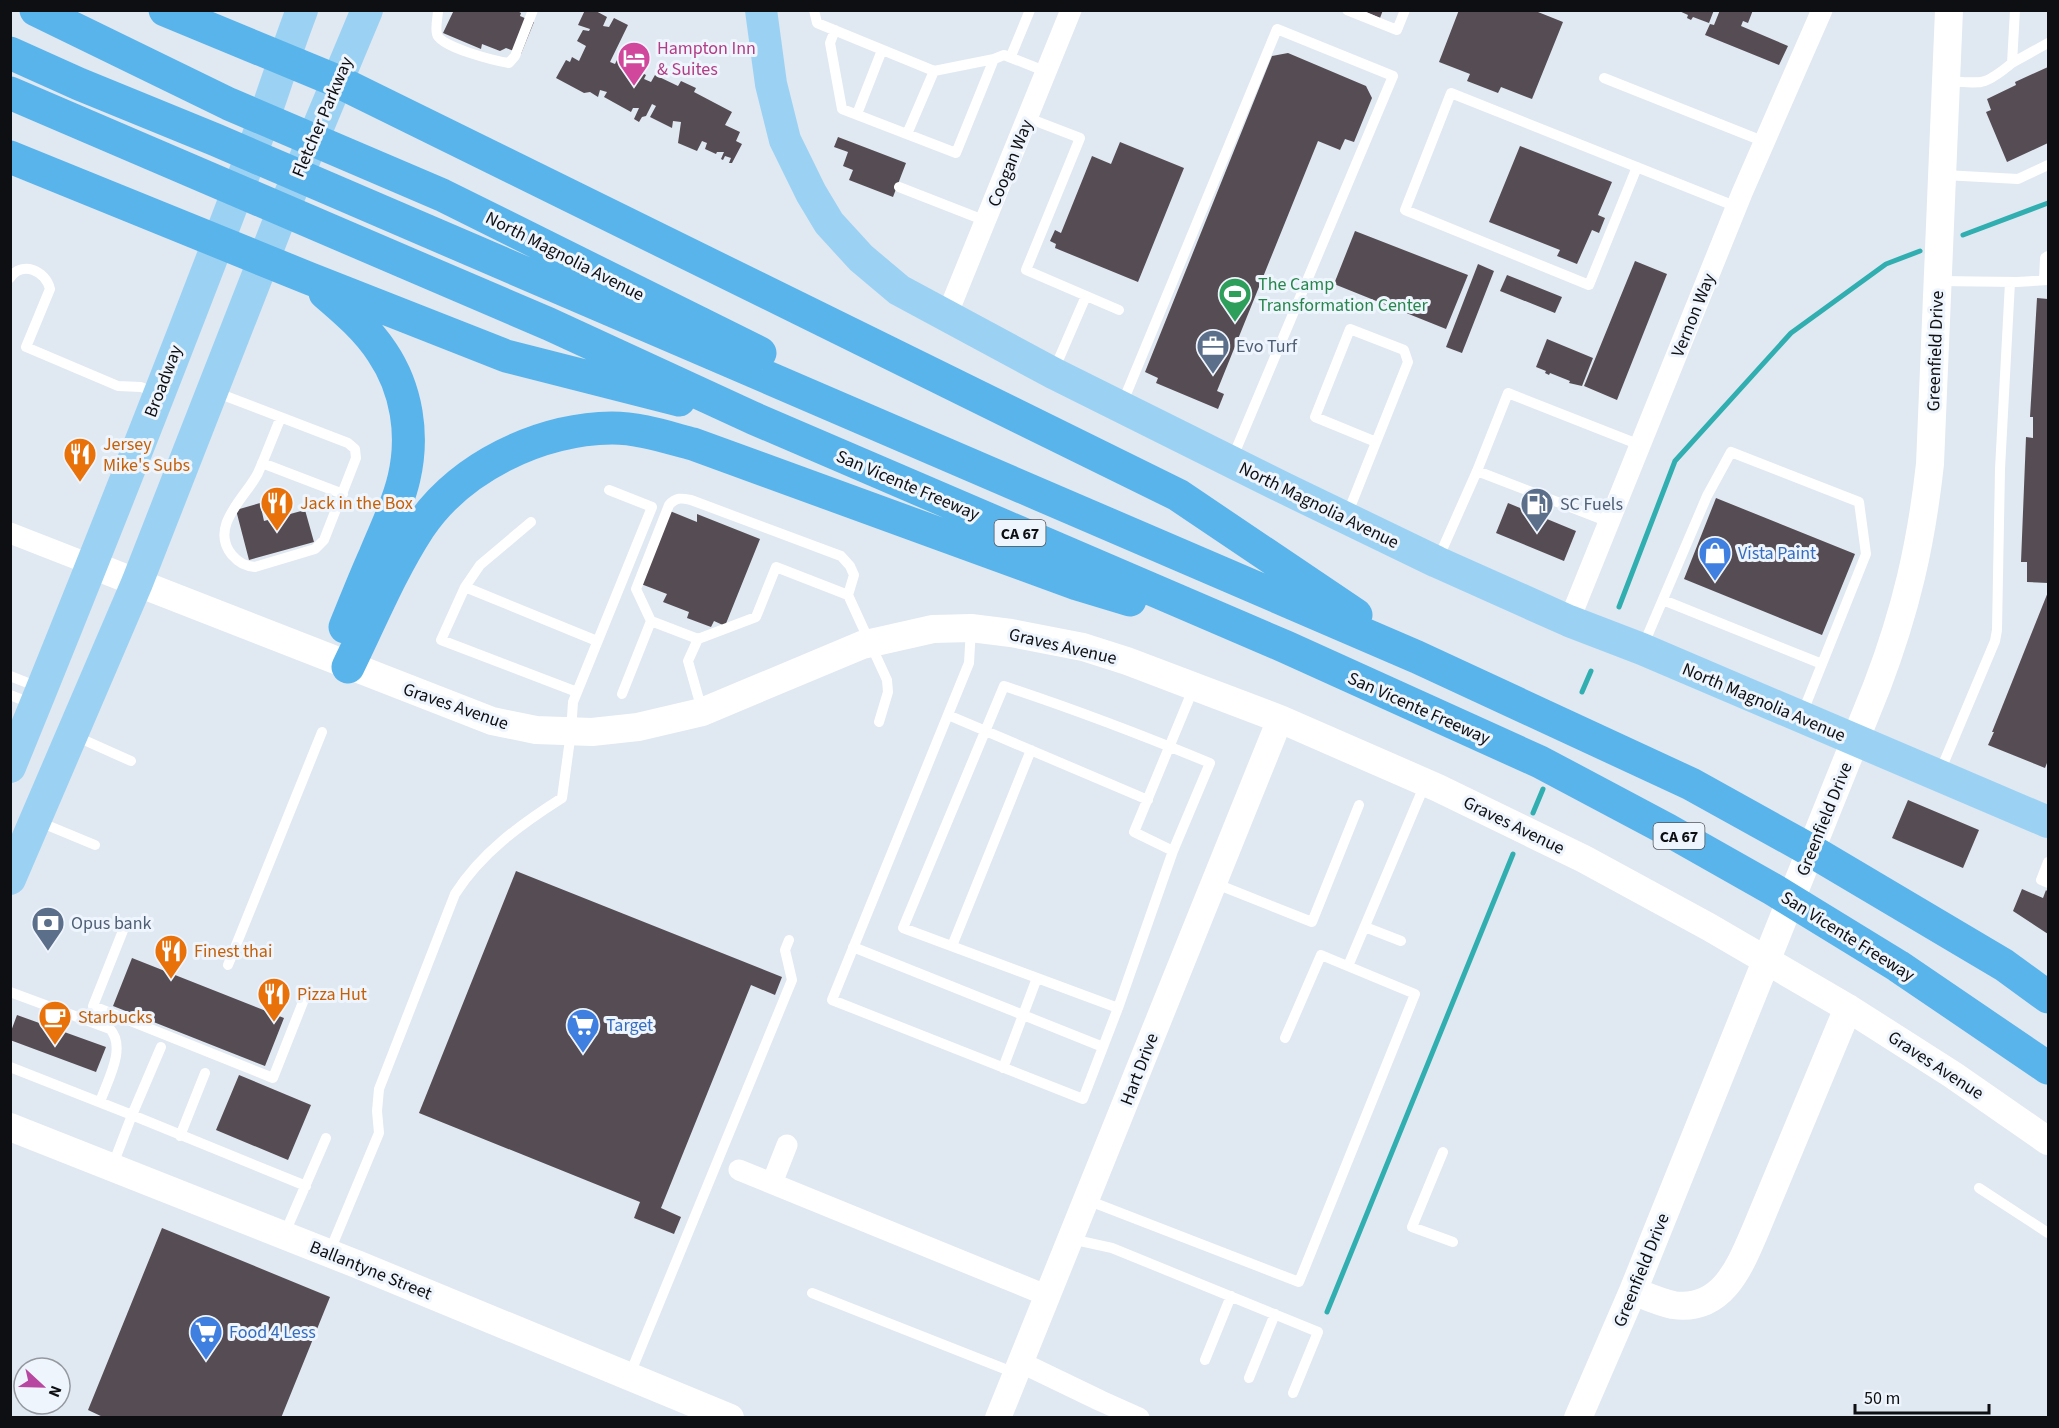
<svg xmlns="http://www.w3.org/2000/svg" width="2059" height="1428" font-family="'Source Sans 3',sans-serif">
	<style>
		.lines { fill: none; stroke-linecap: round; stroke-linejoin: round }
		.stream { stroke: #30aeb0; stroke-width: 5 }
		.building { fill: #564d54 }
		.service { stroke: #fff; stroke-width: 10 }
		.minor { stroke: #fff; stroke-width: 21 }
		.tertiary { stroke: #fff; stroke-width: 26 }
		.secondary { stroke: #fff; stroke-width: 28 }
		.primary { stroke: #9bd2f3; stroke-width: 32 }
		.motorway { stroke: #59b4eb; stroke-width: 33 }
		.labels { text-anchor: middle; stroke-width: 6; stroke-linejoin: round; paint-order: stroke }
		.shield { fill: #eff5fd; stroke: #515459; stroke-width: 1.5 }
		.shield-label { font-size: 16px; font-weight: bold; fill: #0d0f13 }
		.hotel-label { font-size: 18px; fill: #b23c85; stroke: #eff5fd; text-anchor: start }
		.street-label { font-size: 18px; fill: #0d0f13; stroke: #eff5fd }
		.leisure-label { font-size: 18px; fill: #27864d; stroke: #eff5fd; text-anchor: start }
		.service-label { font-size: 18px; fill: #4e5e75; stroke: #eff5fd; text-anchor: start }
		.food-label { font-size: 18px; fill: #c56008; stroke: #eff5fd; text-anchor: start }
		.shop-label { font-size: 18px; fill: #366cbe; stroke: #eff5fd; text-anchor: start }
	</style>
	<rect width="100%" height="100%" fill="#e0e8f2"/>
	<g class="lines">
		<!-- stream -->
		<path class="stream" d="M 1963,235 L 2048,203
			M 1619,607 L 1675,461 L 1791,333 L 1886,264 L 1920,251
			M 1582,692 L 1591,671
			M 1533,813 L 1543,789
			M 1327,1312 L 1513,854"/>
	</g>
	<!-- building -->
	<path class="building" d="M 454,10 L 516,10 L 521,13 L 520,16 L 534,22 L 521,54 L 506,48 L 500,51 L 482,44 L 481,49 L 443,33 Z
		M 585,10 L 594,10 L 607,17 L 603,26 L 609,27 L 614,18 L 628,25 L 610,62 L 615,64 L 617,60 L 646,75 L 644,79 L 651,82 L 655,75 L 678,86 L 681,81 L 696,88 L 694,92 L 732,112 L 725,125 L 740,132 L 736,141 L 742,144 L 732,163 L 729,163 L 731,158 L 725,156 L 723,160 L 721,159 L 724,152 L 717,152 L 716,154 L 705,149 L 707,143 L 702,141 L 697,151 L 678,143 L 681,122 L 673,121 L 672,128 L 650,117 L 656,106 L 652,104 L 646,116 L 642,117 L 639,122 L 634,119 L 639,108 L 633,108 L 631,112 L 604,97 L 607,92 L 600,90 L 598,97 L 590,92 L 584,93 L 556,78 L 566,60 L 570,62 L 572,57 L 579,61 L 586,46 L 577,41 L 583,30 L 589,31 L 590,29 L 578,25 Z
		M 1362,10 L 1383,10 L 1380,18 Z
		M 1459,10 L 1533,10 L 1563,22 L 1532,99 L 1501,87 L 1498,93 L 1467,81 L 1470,74 L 1439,62 Z
		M 1677,10 L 1714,10 L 1709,23 L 1693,17 L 1691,20 L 1687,18 L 1688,15 Z
		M 1720,10 L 1753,10 L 1748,23 L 1743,21 L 1741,26 L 1788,46 L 1779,65 L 1705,35 L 1710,24 L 1714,25 Z
		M 1288,53 L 1366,86 L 1372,98 L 1354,142 L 1345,139 L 1340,150 L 1318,141 L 1217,391 L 1224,394 L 1218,409 L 1156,383 L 1158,378 L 1145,372 L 1272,56 Z
		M 2048,67 L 2048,143 L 2007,162 L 1986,112 L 1991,110 L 1987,99 L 2016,85 L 2015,82 Z
		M 838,137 L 906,163 L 893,197 L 849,180 L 853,170 L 843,166 L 848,152 L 834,147 Z
		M 1120,142 L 1184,168 L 1138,282 L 1055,248 L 1056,244 L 1050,241 L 1055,230 L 1061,233 L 1092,156 L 1111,164 Z
		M 1520,146 L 1612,182 L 1598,215 L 1605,218 L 1599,233 L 1592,230 L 1577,264 L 1557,256 L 1560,250 L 1489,222 Z
		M 1355,231 L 1468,275 L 1446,329 L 1334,284 Z
		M 1635,261 L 1667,274 L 1617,400 L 1584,386 Z
		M 1478,264 L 1494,271 L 1462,353 L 1446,347 Z
		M 1507,275 L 1562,297 L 1555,313 L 1500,291 Z
		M 2037,298 L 2048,299 L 2048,583 L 2027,582 L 2027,562 L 2021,562 L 2026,437 L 2033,438 L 2033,417 L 2030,417 Z
		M 1547,339 L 1593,358 L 1582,386 L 1569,383 L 1570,381 L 1550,373 L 1549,375 L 1545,373 L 1546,371 L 1536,367 Z
		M 1716,498 L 1855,554 L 1822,635 L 1684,579 Z
		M 260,503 L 264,521 L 305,510 L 314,542 L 249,560 L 236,510 Z
		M 1508,503 L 1576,531 L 1564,561 L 1496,533 Z
		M 670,511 L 697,522 L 697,514 L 760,539 L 725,626 L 714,621 L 711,627 L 687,618 L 689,612 L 663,602 L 667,594 L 641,584 Z
		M 2048,592 L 2048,764 L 2047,763 L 2045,768 L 1988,745 L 1994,732 L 1992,732 Z
		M 1908,800 L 1979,830 L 1963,868 L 1892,838 Z
		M 516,871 L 782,977 L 775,995 L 751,985 L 661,1208 L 681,1217 L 674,1234 L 634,1218 L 640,1202 L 419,1113 Z
		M 2022,889 L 2043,898 L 2046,890 L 2048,892 L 2048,934 L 2013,911 Z
		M 132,958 L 284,1018 L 265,1066 L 113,1006 Z
		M 17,1015 L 106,1047 L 96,1072 L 10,1040 L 10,1034 Z
		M 239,1075 L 311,1105 L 288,1160 L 216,1130 Z
		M 162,1228 L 330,1297 L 281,1418 L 105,1418 L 88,1410 Z"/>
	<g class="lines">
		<!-- service -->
		<path class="service" d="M 438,10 C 438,17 435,27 437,34 C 439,47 496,61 509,63 L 515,56 L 533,10
			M 814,10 L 817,23 L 934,71 L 994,59 L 1004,55 L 1047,72
			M 1347,10 L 1397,30 L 1405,10
			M 835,30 L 830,43 L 842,109 L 956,153 L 994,59
			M 1011,56 L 1030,10
			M 2012,63 L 2048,43
			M 1604,78 L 1765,142
			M 1946,81 C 1982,83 1983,87 2012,63 L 2015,10
			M 857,114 L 882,50
			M 1028,118 L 1080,138 L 1026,270 L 1119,310
			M 907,134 L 934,71
			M 1637,167 L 1589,285 L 1405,210 L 1451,93 L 1737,207
			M 1944,175 L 2018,179 L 2048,165
			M 899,187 L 986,221
			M 10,278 C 22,260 46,271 50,289 L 26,347 L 118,386 L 141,387 L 158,394
			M 2044,280 L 2045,258 L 2048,256
			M 1938,281 L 2017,282 L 2048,280
			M 1054,370 L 1086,296
			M 215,392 L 348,443 L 355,449 L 356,458 L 324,540 L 315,549 L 255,567 C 245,566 239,563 232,555 C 208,526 247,496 258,473 C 266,455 273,436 281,417
			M 1122,404 L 1277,29 L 1393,76 L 1232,459
			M 262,463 L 343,494
			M 1477,471 L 1609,522
			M 1347,515 C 1367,464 1388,413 1408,362 L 1404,350 L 1350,329 L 1315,417 L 1376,442
			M 531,522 L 480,565 L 465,587 L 597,641
			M 1438,559 L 1477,471 L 1508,393 L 1640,445
			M 465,587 L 441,640 L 577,692
			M 1663,600 L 1822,664
			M 651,621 L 698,639 L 756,617 L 776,567 L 848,595
			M 698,639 L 688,661 L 702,710
			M 1643,646 L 1707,496 L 1731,452 L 1859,502 L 1866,554 L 1802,714
			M 10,676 L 38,687
			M 622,694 L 651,621 L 636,589 L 669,505 C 676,497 681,498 691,500 L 841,556 L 850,566 L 854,575 L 848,595 L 887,680 L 888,692 L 879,722
			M 10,695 L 33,704
			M 948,715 L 1148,800
			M 75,736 L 131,761
			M 1939,774 L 1995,641 L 1997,630 L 2000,469 L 2010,282
			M 37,821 L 95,845
			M 1173,851 L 1118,1008 L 903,928 L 1004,686 C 1074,709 1142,735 1210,763 L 1173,851 L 1134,832 L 1194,687
			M 2048,862 L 2041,880 L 2048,883
			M 1214,883 L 1312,922 L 1359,805
			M 126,923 L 93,1006 L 273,1078 L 305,997
			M 1365,927 L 1401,941
			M 952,946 L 1031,750
			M 853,947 L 1103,1047 L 1083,1099 L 832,1000 L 969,663 L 971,628
			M 228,965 L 322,732
			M 1348,966 L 1425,784
			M 10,992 L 110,1029 C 127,1048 107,1081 100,1102
			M 161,1047 L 132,1115 L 306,1186
			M 1103,1047 L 1118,1008
			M 10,1067 L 132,1115 L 112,1167
			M 1003,1068 L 1037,978
			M 180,1136 L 205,1073
			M 1443,1152 L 1412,1227 L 1453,1242
			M 1979,1188 L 2048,1233
			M 1087,1200 L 1299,1282 L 1415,994 L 1321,955 L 1285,1038
			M 284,1235 L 326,1138
			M 1071,1239 L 1112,1248 L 1318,1332 L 1293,1393
			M 329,1253 L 379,1133 L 377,1111 L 379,1089 L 455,894 C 481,853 521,824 562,798 L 571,732 L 573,702 L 652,507 L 609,490
			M 812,1293 L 1015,1373
			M 1205,1360 L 1231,1296
			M 630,1374 L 792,980 L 785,950 L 789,940
			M 1249,1378 L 1275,1314"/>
		<!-- minor -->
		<path class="minor" d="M 947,315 L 1071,10
			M 10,533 L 92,565
			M 1569,621 L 1742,193 L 1822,10
			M 739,1170 L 1048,1296
			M 772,1183 L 787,1145
			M 1020,1362 L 1101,1401 L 1139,1418"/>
		<!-- tertiary -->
		<path class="tertiary" d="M 998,1418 L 1280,719"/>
		<!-- secondary -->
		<path class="secondary" d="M 92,565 L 492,721 L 536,730 L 592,732 L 638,727 L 702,712 L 862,645 L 933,629 L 971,628 L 1011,633 L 1083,647 L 1127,661 L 1280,719 L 1438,788 L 1584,859 L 1709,927 L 1848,1008 L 1953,1075 L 2048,1141
			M 10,1127 L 359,1265 L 730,1418
			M 1633,1291 C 1646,1296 1659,1302 1673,1305 C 1723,1312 1740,1266 1756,1229 L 1848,1008
			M 1578,1418 L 1633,1291 L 1877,686 C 1906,610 1921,545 1930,464 L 1949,10"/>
		<!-- primary -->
		<path class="primary" d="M 761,10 L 771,84 L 785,140 L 811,193 L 829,223 L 861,258 L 899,290 L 1053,373 L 1284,488 L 1437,562 L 1569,621 L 1642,649 L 2048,822
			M 10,767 C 90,571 168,374 243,177 C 264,122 281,65 302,10
			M 10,879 L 137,583 L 278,223 L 367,10"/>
		<!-- motorway -->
		<path class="motorway" d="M 36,10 L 229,104 L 442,195 L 760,353
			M 165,10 L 337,81 L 1178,495 L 1356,615
			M 10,53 L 79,84 L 216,140 L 1417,657 L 1691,784 L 1810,850 L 2004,965 L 2048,997
			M 10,93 L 549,324 L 753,418 L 1286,647 L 1540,762 L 1668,830 L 1774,890 L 1898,966 L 2048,1068
			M 10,157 L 308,278 L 506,356 L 679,400
			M 325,293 C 346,311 367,329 382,352 C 407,389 414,435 404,478 C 398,505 385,530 375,555 C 364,579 355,603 345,627
			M 348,667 C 371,620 391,571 419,528 C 460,467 539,429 612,428 C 639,428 666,437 693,444 L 1077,584 L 1130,600"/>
	</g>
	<!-- icons -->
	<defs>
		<g id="hotel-pin" transform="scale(1.725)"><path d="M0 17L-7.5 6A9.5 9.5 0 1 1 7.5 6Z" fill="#d1479c" stroke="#eff5fd"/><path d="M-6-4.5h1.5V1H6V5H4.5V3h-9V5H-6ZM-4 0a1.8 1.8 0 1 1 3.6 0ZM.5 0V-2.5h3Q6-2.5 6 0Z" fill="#fff"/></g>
		<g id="stadium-pin" transform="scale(1.725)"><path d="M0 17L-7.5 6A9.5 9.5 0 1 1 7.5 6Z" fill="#2e9e5b" stroke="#eff5fd"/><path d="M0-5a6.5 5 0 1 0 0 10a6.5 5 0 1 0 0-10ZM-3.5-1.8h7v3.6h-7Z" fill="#fff"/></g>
		<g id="office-pin" transform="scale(1.725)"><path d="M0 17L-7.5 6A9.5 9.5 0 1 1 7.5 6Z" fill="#5c6f8a" stroke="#eff5fd"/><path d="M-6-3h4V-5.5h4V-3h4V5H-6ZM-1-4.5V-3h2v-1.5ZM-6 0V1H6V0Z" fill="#fff"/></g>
		<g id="restaurant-pin" transform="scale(1.725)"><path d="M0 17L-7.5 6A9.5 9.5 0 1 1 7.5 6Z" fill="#e8710a" stroke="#eff5fd"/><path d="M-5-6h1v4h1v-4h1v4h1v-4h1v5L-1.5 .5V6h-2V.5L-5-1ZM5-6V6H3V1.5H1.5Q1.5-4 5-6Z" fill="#fff"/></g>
		<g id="fuel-pin" transform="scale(1.725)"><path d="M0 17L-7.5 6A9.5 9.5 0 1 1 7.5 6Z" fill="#5c6f8a" stroke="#eff5fd"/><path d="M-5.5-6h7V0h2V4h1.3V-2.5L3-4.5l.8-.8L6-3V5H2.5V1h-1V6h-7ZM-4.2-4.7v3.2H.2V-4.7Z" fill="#fff"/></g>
		<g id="shop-pin" transform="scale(1.725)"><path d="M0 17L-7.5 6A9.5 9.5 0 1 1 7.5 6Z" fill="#3f7fe0" stroke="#eff5fd"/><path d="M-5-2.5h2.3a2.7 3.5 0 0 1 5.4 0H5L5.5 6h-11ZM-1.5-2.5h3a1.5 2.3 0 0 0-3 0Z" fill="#fff"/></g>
		<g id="bank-pin" transform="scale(1.725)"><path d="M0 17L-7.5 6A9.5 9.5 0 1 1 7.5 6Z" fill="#5c6f8a" stroke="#eff5fd"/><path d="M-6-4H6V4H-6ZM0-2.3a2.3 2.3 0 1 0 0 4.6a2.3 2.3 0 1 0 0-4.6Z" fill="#fff"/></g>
		<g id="cafe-pin" transform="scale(1.725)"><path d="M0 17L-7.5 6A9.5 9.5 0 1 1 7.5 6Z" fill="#e8710a" stroke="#eff5fd"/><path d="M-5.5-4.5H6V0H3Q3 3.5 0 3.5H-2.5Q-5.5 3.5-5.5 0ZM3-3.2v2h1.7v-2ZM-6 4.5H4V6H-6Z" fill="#fff"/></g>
		<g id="supermarket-pin" transform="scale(1.725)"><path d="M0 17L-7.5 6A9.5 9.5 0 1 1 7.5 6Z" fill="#3f7fe0" stroke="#eff5fd"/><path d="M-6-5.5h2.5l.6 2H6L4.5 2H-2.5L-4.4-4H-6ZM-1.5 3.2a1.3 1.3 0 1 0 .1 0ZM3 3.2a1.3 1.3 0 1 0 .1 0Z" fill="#fff"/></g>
	</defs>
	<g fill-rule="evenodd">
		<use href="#hotel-pin" x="634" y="58"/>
		<use href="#stadium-pin" x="1235" y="294"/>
		<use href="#office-pin" x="1213" y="346"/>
		<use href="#restaurant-pin" x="80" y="454"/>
		<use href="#restaurant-pin" x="277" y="503"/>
		<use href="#fuel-pin" x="1537" y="504"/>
		<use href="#shop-pin" x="1715" y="553"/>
		<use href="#bank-pin" x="48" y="923"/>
		<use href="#restaurant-pin" x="171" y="951"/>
		<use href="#restaurant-pin" x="274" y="994"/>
		<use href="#cafe-pin" x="55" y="1017"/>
		<use href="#supermarket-pin" x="583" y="1025"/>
		<use href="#supermarket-pin" x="206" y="1332"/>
	</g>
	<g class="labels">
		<!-- shield labels -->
		<g class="shield">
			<rect x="994.5" y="520" width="51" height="26" rx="4.5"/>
			<rect x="1653.5" y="823" width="51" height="26" rx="4.5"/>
		</g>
		<g class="shield-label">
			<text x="1020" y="539">CA 67</text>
			<text x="1679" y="842">CA 67</text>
		</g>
		<!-- hotel labels -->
		<g class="hotel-label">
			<text x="657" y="54">Hampton Inn<tspan x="657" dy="21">&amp; Suites</tspan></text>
		</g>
		<!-- street labels -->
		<g class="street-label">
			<text transform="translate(322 117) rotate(-67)" y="6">Fletcher Parkway</text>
			<text transform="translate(1010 163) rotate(-68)" y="6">Coogan Way</text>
			<text transform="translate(565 256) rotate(27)" y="6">North Magnolia Avenue</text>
			<text transform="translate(1693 315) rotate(-68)" y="6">Vernon Way</text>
			<text transform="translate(1935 351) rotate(-88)" y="6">Greenfield Drive</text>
			<text transform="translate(163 381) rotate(-69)" y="6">Broadway</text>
			<text transform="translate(908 485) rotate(23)" y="6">San Vicente Freeway</text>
			<text transform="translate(1319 505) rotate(26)" y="6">North Magnolia Avenue</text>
			<text transform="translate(1063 646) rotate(13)" y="6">Graves Avenue</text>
			<text transform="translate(1764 702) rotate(23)" y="6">North Magnolia Avenue</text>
			<text transform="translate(456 706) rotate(19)" y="6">Graves Avenue</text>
			<text transform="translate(1419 708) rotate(24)" y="6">San Vicente Freeway</text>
			<text transform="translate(1824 819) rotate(-68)" y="6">Greenfield Drive</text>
			<text transform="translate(1514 825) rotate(26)" y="6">Graves Avenue</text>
			<text transform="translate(1848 936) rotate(32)" y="6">San Vicente Freeway</text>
			<text transform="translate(1936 1065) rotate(33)" y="6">Graves Avenue</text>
			<text transform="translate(1139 1069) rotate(-69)" y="6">Hart Drive</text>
			<text transform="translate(371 1270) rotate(22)" y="6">Ballantyne Street</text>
			<text transform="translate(1641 1270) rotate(-68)" y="6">Greenfield Drive</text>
		</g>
		<!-- leisure labels -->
		<g class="leisure-label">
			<text x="1258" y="290">The Camp<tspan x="1258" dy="21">Transformation Center</tspan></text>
		</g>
		<!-- service labels -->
		<g class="service-label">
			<text x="1236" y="352">Evo Turf</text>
			<text x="1560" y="510">SC Fuels</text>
			<text x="71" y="929">Opus bank</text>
		</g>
		<!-- food labels -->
		<g class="food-label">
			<text x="103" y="450">Jersey<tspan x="103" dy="21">Mike's Subs</tspan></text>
			<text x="300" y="509">Jack in the Box</text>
			<text x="194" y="957">Finest thai</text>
			<text x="297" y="1000">Pizza Hut</text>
			<text x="78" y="1023">Starbucks</text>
		</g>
		<!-- shop labels -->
		<g class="shop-label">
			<text x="1738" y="559">Vista Paint</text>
			<text x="606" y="1031">Target</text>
			<text x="229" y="1338">Food 4 Less</text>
		</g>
	</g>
	<!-- border -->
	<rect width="2059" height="1428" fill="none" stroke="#0d0f13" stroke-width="24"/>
	<!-- north arrow -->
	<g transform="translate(42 1386) rotate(112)"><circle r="28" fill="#eff5fd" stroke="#95999f" stroke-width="1.5"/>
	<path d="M0-4.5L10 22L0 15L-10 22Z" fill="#b847a1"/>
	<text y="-9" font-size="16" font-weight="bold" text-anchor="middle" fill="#0d0f13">N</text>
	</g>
	<!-- scale -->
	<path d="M1855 1404v9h134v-9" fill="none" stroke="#0d0f13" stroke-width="3"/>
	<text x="1864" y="1404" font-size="18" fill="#0d0f13" stroke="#eff5fd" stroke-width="4.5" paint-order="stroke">50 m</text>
</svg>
